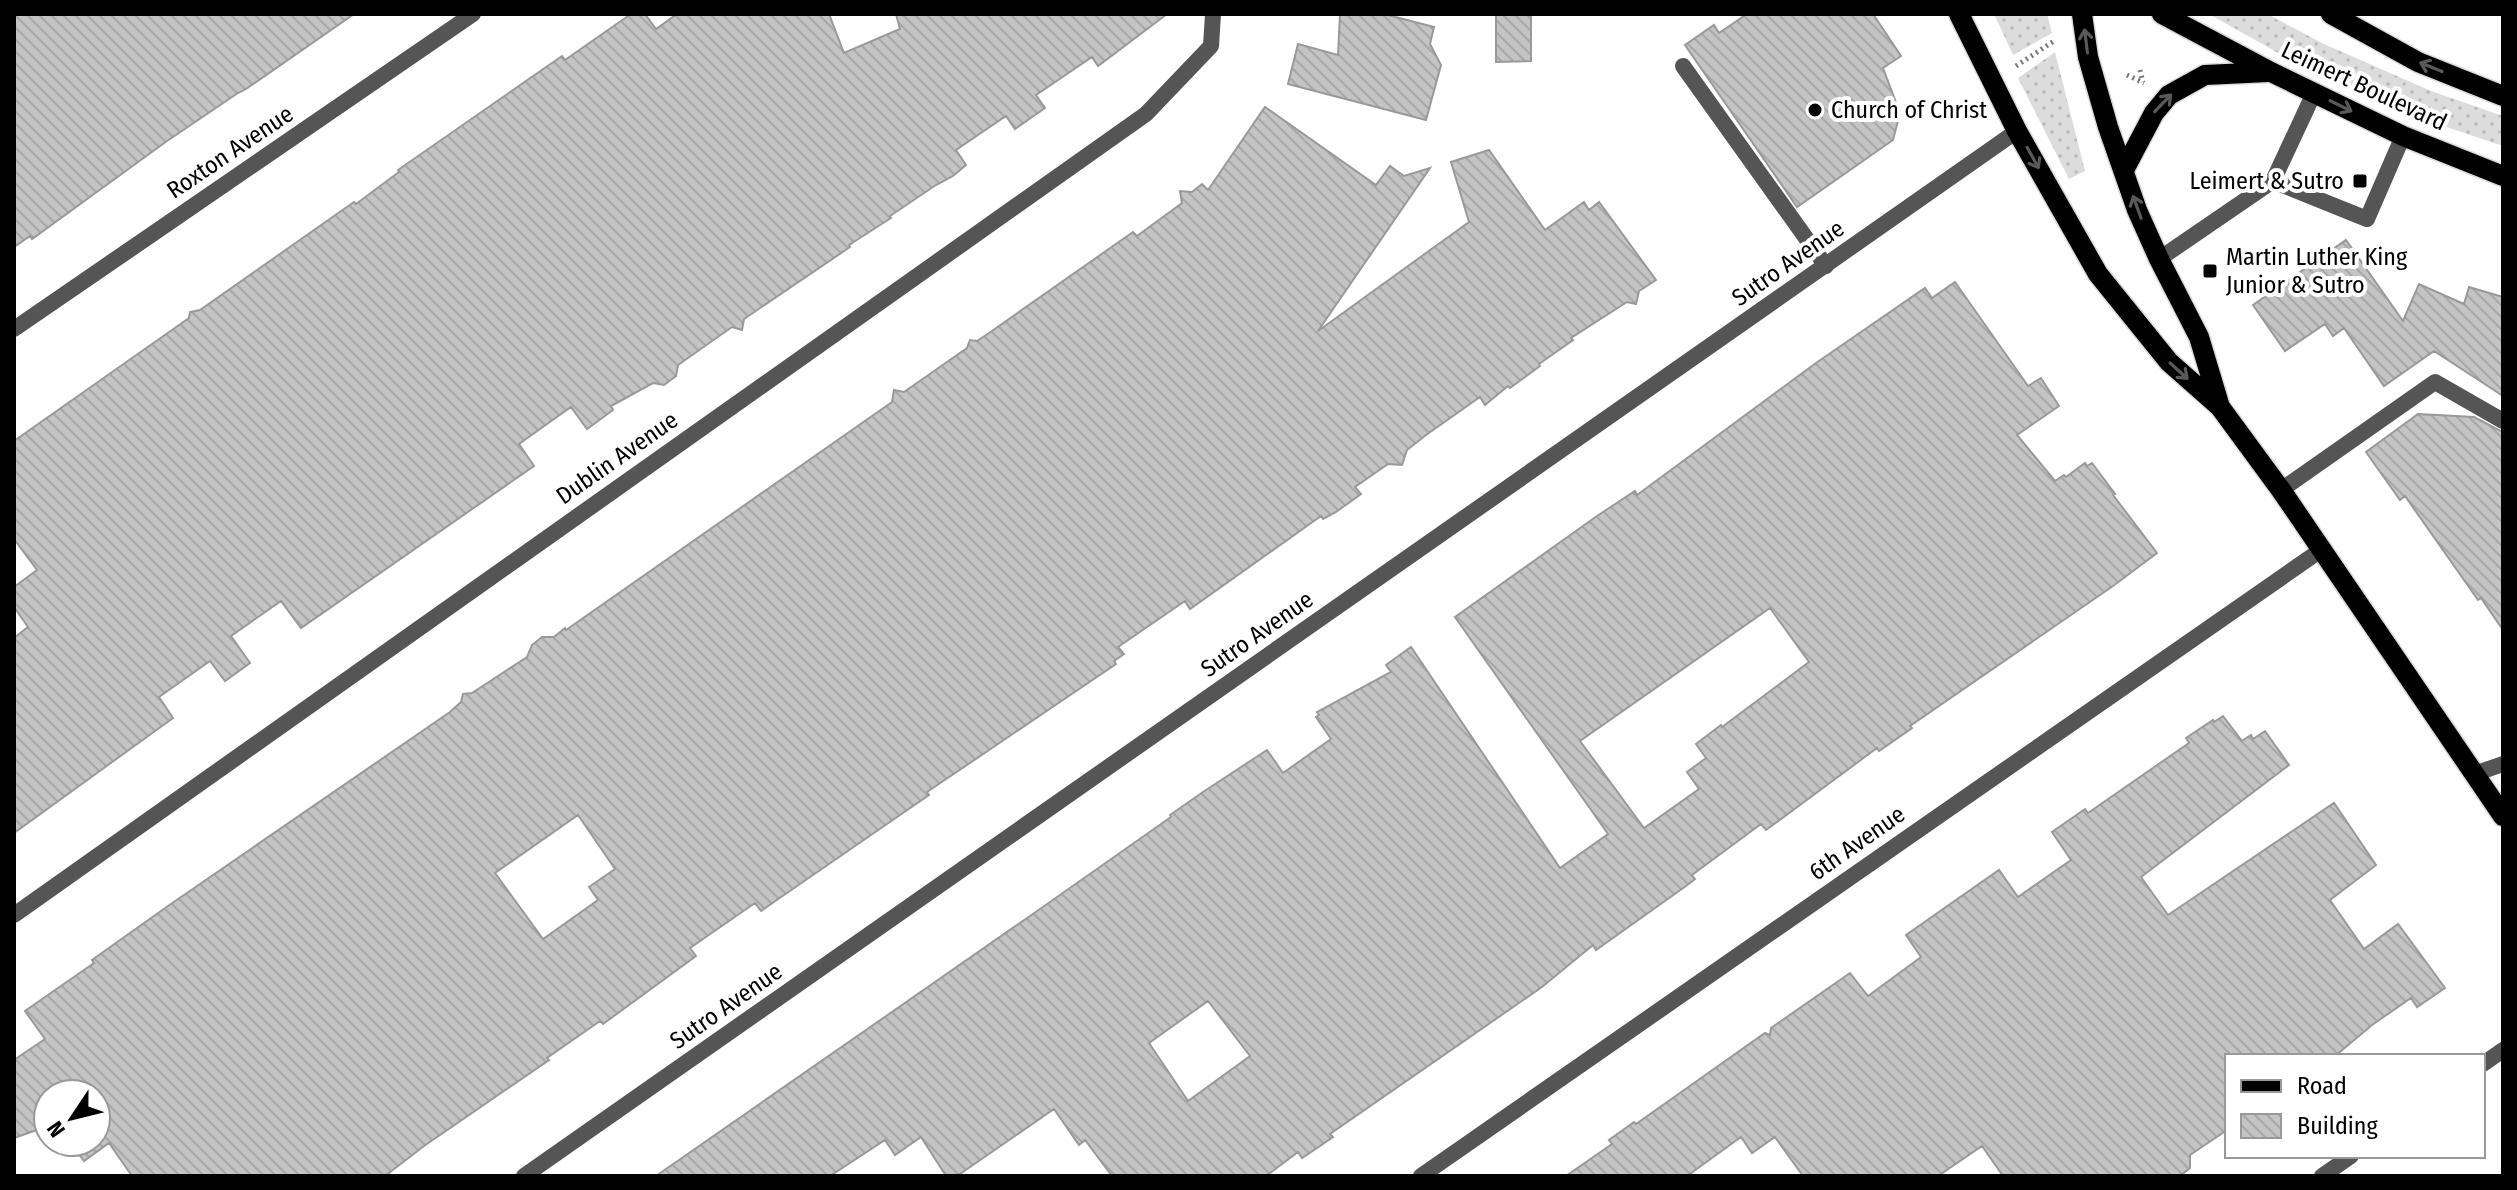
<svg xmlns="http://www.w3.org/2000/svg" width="2517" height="1190" font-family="'Fira Sans Condensed',sans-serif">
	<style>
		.grass { fill: url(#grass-dots) }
		.building { fill: url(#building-back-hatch); stroke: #999; stroke-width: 2; fill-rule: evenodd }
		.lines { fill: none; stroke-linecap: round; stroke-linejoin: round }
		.primary-casing { stroke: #dbdbdb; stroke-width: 23 }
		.path { stroke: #777; stroke-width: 5; stroke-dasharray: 2 4; stroke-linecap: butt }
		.lane { stroke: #555; stroke-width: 16 }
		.street { stroke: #555; stroke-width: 16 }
		.primary { stroke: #000; stroke-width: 20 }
		.oneway { stroke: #595959 }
		.poi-dot { fill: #000; stroke: #fff; stroke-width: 3 }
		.labels { text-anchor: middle; stroke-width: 8; stroke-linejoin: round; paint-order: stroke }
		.street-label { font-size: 24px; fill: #000; stroke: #fff }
		.poi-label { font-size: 24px; fill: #000; stroke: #fff; text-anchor: start }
	</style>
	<defs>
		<pattern id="grass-dots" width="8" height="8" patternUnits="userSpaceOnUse" patternTransform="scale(2)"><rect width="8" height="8" fill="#dcdcdc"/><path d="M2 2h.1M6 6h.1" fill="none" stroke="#bbb" stroke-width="1.8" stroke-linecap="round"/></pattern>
		<pattern id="building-back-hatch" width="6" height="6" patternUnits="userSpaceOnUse" patternTransform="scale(2)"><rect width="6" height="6" fill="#c4c4c4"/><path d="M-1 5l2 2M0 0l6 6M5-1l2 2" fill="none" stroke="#a7a7a7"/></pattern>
	</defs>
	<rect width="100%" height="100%" fill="#fff"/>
	<!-- grass -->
	<path class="grass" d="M 1994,14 L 2047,14 L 2052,33 L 2013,55 Z
		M 2209,14 L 2267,14 L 2324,44 L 2431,91 L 2503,116 L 2503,146 L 2414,116 L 2312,72 Z
		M 2055,52 L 2085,171 L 2069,179 L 2018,78 Z"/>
	<!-- building -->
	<path class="building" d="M 14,14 L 354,14 L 246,89 L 238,93 L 167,141 L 32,239 L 30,236 L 14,247 Z
		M 631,14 L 645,14 L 656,29 L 677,14 L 829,14 L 844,53 L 900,29 L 896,14 L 1167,14 L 1098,66 L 1092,57 L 1036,95 L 1045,108 L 1015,129 L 1006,116 L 956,150 L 966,165 L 953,176 L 936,185 L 890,216 L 891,218 L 849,245 L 850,247 L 744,319 L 742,330 L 732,327 L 678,365 L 676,376 L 664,385 L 653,383 L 611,406 L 613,410 L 587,429 L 571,407 L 519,444 L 534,466 L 301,628 L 281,601 L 231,636 L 250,663 L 225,681 L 210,661 L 159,697 L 173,718 L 14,833 L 14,638 L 28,627 L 14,607 L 14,587 L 37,570 L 14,539 L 14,441 L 189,318 L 190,312 L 200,310 L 354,202 L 356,204 L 399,172 L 398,170 L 562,56 L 565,60 Z
		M 1340,14 L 1384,14 L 1434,27 L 1430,44 L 1441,65 L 1426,120 L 1288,84 L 1298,44 L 1338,55 Z
		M 1496,14 L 1531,14 L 1531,61 L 1496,62 Z
		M 1747,14 L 1873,14 L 1901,56 L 1883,68 L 1900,113 L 1893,140 L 1797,207 L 1685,45 L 1714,25 L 1719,33 Z
		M 1265,107 L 1376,185 L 1390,166 L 1404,176 L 1430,168 L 1318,331 L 1469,222 L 1451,162 L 1489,150 L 1545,230 L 1584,202 L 1589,210 L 1599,202 L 1656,280 L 1639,291 L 1636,304 L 1627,302 L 1571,338 L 1573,340 L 1539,364 L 1540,366 L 1510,388 L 1508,386 L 1485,405 L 1480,397 L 1426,435 L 1407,450 L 1402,465 L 1388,464 L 1355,487 L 1361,494 L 1336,512 L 1323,519 L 1321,516 L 1190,609 L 1185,601 L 1118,647 L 1124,654 L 1114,661 L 1116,664 L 927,792 L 929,795 L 784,895 L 761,911 L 755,903 L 690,948 L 696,956 L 603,1024 L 600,1021 L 547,1058 L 549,1060 L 424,1146 L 385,1176 L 132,1176 L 109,1143 L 84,1161 L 70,1142 L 96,1142 L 96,1094 L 48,1094 L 48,1126 L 14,1138 L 14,1060 L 45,1039 L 25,1011 L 94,963 L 92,960 L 168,906 L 450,712 L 461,702 L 463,694 L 472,693 L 527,657 L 532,645 L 542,637 L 554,637 L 565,628 L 566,630 L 892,402 L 894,390 L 904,392 L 967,348 L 970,340 L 977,341 L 989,333 L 1133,232 L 1137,236 L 1182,203 L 1180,191 L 1192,192 L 1202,184 L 1208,190 ZM 578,815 L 615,869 L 589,887 L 598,900 L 543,939 L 495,873 Z
		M 2346,240 L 2403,321 L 2419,284 L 2464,304 L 2469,287 L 2503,297 L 2503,396 L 2434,351 L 2384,386 L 2344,328 L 2333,336 L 2325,324 L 2285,351 L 2253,305 Z
		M 1955,282 L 2028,386 L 2041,378 L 2059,406 L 2017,435 L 2055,481 L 2064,475 L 2066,477 L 2085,463 L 2087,466 L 2092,463 L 2115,494 L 2113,495 L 2157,553 L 2113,586 L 1910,726 L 1912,728 L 1879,751 L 1877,748 L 1766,830 L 1761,824 L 1692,875 L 1695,879 L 1686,886 L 1596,950 L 1593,945 L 1542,987 L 1330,1134 L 1333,1137 L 1302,1158 L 1298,1152 L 1266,1176 L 1112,1176 L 1085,1140 L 1079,1145 L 1054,1109 L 957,1176 L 946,1176 L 921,1137 L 895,1155 L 885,1140 L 830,1176 L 656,1176 L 1030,916 L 1171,817 L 1170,815 L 1203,792 L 1267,750 L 1283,773 L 1331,739 L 1316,717 L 1319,715 L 1317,712 L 1391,672 L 1386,665 L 1411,647 L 1560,868 L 1608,834 L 1455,617 L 1597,516 L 1635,491 L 1637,495 L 1816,363 L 1925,288 L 1932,298 ZM 1770,608 L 1809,662 L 1722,727 L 1721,725 L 1696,744 L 1706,758 L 1687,772 L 1699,789 L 1644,828 L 1580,741 ZM 1208,1001 L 1250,1056 L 1188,1101 L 1149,1043 Z
		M 2418,414 L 2474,417 L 2503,432 L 2503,630 L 2481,598 L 2478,600 L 2405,496 L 2400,500 L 2366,452 Z
		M 2223,716 L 2242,741 L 2251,735 L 2253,739 L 2265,731 L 2289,765 L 2141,877 L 2168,915 L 2334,803 L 2376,865 L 2330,900 L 2364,949 L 2398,924 L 2445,988 L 2417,1007 L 2411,998 L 2372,1025 L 2335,1056 L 2227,1056 L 2227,1130 L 2190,1155 L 2190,1168 L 2180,1176 L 2003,1176 L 1982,1146 L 1938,1176 L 1803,1176 L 1775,1137 L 1752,1153 L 1741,1137 L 1687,1176 L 1566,1176 L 1612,1144 L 1609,1140 L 1634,1122 L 1636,1124 L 1765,1033 L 1770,1035 L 1771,1028 L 1850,973 L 1868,996 L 1921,957 L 1906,935 L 1999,870 L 2018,897 L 2071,860 L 2052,832 L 2085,809 L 2088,813 L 2189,743 L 2186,738 L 2213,720 L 2214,722 Z"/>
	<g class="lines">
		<!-- primary casing -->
		<g class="primary-casing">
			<path id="primary" d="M 1959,14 L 2017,131 L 2098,274 L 2169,362 L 2220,407 L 2281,490 L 2503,816
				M 2082,14 L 2088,57 L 2108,127 L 2137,210 L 2159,259 L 2199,337 L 2220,407
				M 2162,14 L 2271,72 L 2403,136 L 2503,176
				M 2331,14 L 2418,62 L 2503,96
				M 2124,170 L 2154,113 L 2169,95 L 2205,75 L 2268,72"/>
		</g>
		<!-- path -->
		<path class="path" d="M 2016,66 L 2054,41
			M 2140,70 L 2143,82
			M 2127,75 L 2144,83"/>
		<!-- lane -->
		<path class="lane" d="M 1683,66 L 1826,266
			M 2314,93 L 2273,181 L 2367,219 L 2403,136
			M 2159,259 L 2273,181
			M 2281,490 L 2435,382 L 2503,421"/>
		<!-- street -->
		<path class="street" d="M 14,329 L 473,14
			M 2474,774 L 2503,764
			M 14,915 L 1146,114 L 1211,46 L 1213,14
			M 2483,1064 L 2503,1050
			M 524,1176 L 2017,131
			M 1421,1176 L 2321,550
			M 2322,1176 L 2351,1156"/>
		<!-- primary -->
		<use href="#primary" class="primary"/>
	</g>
	<!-- one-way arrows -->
	<defs><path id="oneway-shaft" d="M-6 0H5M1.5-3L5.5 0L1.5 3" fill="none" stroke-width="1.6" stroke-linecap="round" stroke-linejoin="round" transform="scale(2)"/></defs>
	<g class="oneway">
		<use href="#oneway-shaft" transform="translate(2086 41) rotate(-97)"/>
		<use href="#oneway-shaft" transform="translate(2431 67) rotate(-158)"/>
		<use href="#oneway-shaft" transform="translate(2163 103) rotate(-46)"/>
		<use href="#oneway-shaft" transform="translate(2341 106) rotate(26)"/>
		<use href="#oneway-shaft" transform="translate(2033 158) rotate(61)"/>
		<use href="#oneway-shaft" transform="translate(2137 207) rotate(-110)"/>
		<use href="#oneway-shaft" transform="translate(2179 371) rotate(42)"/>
	</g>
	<!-- markers -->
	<g class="poi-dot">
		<circle cx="1815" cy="110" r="8"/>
		<rect x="2352" y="173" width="16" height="16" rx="4"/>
		<rect x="2202" y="263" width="16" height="16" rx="4"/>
	</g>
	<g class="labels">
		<!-- street labels -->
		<g class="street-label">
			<text transform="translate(2364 86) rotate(25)" y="8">Leimert Boulevard</text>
			<text transform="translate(230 152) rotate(-34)" y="8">Roxton Avenue</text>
			<text transform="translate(1788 263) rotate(-35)" y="8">Sutro Avenue</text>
			<text transform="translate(617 458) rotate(-35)" y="8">Dublin Avenue</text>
			<text transform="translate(1257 634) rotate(-35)" y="8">Sutro Avenue</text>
			<text transform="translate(1857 843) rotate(-35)" y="8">6th Avenue</text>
			<text transform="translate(726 1006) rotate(-35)" y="8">Sutro Avenue</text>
		</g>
		<!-- poi labels -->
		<g class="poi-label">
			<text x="1831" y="118">Church of Christ</text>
			<text x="2344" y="189" text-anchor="end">Leimert &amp; Sutro</text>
			<text x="2226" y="265">Martin Luther King<tspan x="2226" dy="28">Junior &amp; Sutro</tspan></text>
		</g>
	</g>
	<!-- border -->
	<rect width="2517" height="1190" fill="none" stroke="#000000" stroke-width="32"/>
	<!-- legend -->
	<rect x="2225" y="1054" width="260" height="104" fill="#ffffff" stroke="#999999" stroke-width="2"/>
	<rect x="2241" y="1080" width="40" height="12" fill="#000000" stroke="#999999" stroke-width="2"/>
	<text x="2297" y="1094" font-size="24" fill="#000000">Road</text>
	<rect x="2241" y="1114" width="40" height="24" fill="url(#building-back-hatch)" stroke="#999999" stroke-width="2"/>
	<text x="2297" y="1134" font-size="24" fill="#000000">Building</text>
	<!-- north arrow -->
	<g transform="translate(72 1118) rotate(235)"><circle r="38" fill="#ffffff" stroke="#999999" stroke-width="2"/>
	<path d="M0-6L14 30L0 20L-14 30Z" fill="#000000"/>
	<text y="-12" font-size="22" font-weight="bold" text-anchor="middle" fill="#000000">N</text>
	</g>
</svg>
